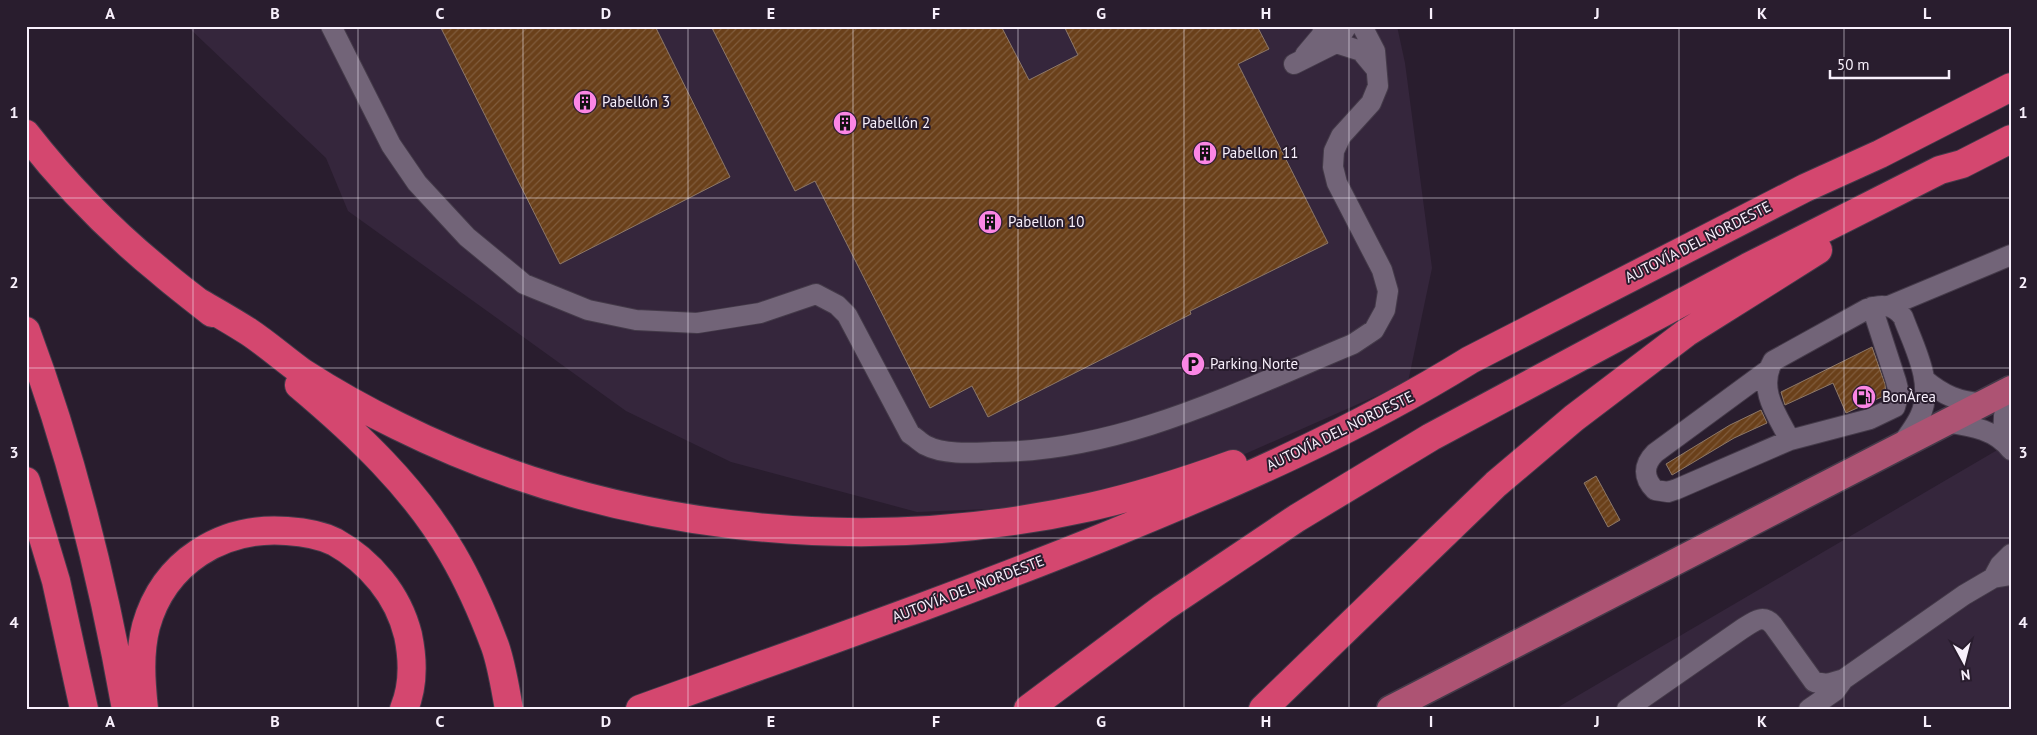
<svg xmlns="http://www.w3.org/2000/svg" width="2037" height="735" font-family="'PT Sans',sans-serif">
	<style>
		.built { fill: #35263c }
		.building { fill: url(#building-hatch); stroke: #8d7868 }
		.lines { fill: none; stroke-linecap: round; stroke-linejoin: round }
		.minor-casing { stroke: #443a49; stroke-width: 22 }
		.major-casing { stroke: #443a49; stroke-width: 29 }
		.highway-casing { stroke: #443a49; stroke-width: 30 }
		.minor { stroke: #726478; stroke-width: 20 }
		.major { stroke: #ad5373; stroke-width: 26 }
		.highway { stroke: #d4476f; stroke-width: 28 }
		.grid { fill: none; stroke: #f8f0fc; stroke-width: 1; stroke-opacity: 0.55 }
		.labels { text-anchor: middle; stroke-width: 4; stroke-linejoin: round; paint-order: stroke }
		.poi-label { font-size: 15px; fill: #f8f0fc; stroke: #291d2e; text-anchor: start }
		.street-label { font-size: 15px; fill: #f8f0fc; stroke: #291d2e }
		.neatline { fill: none; stroke: #f8f0fc; stroke-width: 2 }
		.grid-label { font-size: 16px; text-anchor: middle; font-weight: bold; fill: #f8f0fc }
	</style>
	<defs>
		<pattern id="building-hatch" width="6" height="6" patternUnits="userSpaceOnUse" patternTransform="scale(1.25)"><rect width="6" height="6" fill="#6a401a"/><path d="M-1 1l2-2M0 6l6-6M5 7l2-2" fill="none" stroke="#805c3c"/></pattern>
	</defs>
	<rect width="100%" height="100%" fill="#291d2e"/>
	<!-- built -->
	<path class="built" d="M 187,26 L 1397,26 L 1405,63 L 1432,268 L 1408,382 L 1134,503 L 917,512 L 731,462 L 626,411 L 348,211 L 326,158 Z
		M 2011,442 L 2011,709 L 1555,709 Z"/>
	<!-- building -->
	<path class="building" d="M 440,26 L 655,26 L 730,177 L 560,264 Z
		M 711,26 L 1001,26 L 1029,80 L 1078,55 L 1064,26 L 1257,26 L 1269,49 L 1238,64 L 1328,243 L 1190,311 L 1191,314 L 988,417 L 972,386 L 930,408 L 815,181 L 795,191 Z
		M 1872,347 L 1885,384 L 1886,395 L 1846,413 L 1833,383 L 1785,405 L 1781,392 Z
		M 1761,410 L 1767,423 L 1734,438 L 1672,475 L 1666,464 L 1730,425 Z
		M 1596,476 L 1620,520 L 1608,527 L 1584,483 Z"/>
	<g class="lines">
		<!-- minor casing -->
		<g class="minor-casing">
			<path id="minor" d="M 331,26 L 391,145 L 417,183 L 467,237 L 524,284 L 588,310 L 636,320 L 697,323 L 760,313 L 816,294 L 837,305 L 847,315 L 910,434 C 915,437 920,442 925,445 C 944,455 972,453 993,452 C 1120,452 1237,392 1353,344 L 1374,330 L 1385,310 L 1388,291 L 1382,270 L 1337,183 L 1333,167 L 1334,151 L 1341,136 L 1371,103 L 1378,86 L 1375,51 L 1362,26
				M 1336,43 L 1361,51 L 1376,69
				M 1305,55 L 1321,36 L 1325,26
				M 1294,64 L 1336,43 L 1347,26
				M 1889,306 L 2011,255
				M 1768,370 L 1655,453 C 1643,465 1643,478 1655,490 L 1668,492 L 1677,489 L 1790,440 L 1870,419 L 1895,407 L 1899,393 L 1896,381 L 1872,307
				M 1925,380 C 1943,395 1959,402 1982,403
				M 1945,422 C 1970,426 1995,429 2011,450
				M 1790,440 C 1777,415 1757,389 1773,361 L 1867,309 C 1881,304 1893,304 1903,317 C 1914,347 1935,384 1920,416 C 1915,427 1907,436 1901,446
				M 2003,440 L 2004,416 L 2010,389
				M 1993,578 L 2000,565 L 2011,554
				M 1627,709 L 1742,629 C 1753,622 1763,613 1773,625 L 1814,682 L 1827,684 L 1844,679 L 1964,595 L 1993,578 L 2011,575
				M 1809,709 L 1835,691 L 1843,680"/>
		</g>
		<!-- major casing -->
		<g class="major-casing">
			<path id="major" d="M 1390,709 L 2011,389"/>
		</g>
		<!-- highway casing -->
		<g class="highway-casing">
			<path id="highway" d="M 26,134 C 65,184 112,232 161,272 C 177,286 195,299 212,313
				M 197,301 C 214,311 232,321 249,332 C 267,344 284,359 302,372 C 333,392 365,410 398,426 C 610,531 860,558 1090,507 C 1139,496 1186,481 1233,464
				M 26,331 C 72,454 103,580 126,709
				M 299,385 C 356,433 414,487 452,553 C 469,582 483,614 495,646 C 502,666 505,688 509,709
				M 26,481 L 56,581 L 84,709
				M 144,709 C 141,681 139,653 146,626 C 164,562 222,526 287,531 C 303,532 321,535 335,542 C 353,552 368,565 381,581 C 394,597 403,615 408,635 C 413,659 414,685 404,709
				M 640,709 C 798,652 956,597 1111,534 C 1234,484 1357,430 1470,360 L 1805,188 L 1880,154 L 2011,87
				M 1028,709 L 1163,608 L 1297,518 L 1431,437 L 1748,267 L 1940,170 L 1962,164 L 2011,139
				M 1263,709 L 1496,484 L 1574,418 L 1686,333 L 1818,250"/>
		</g>
		<!-- minor -->
		<use href="#minor" class="minor"/>
		<!-- major -->
		<use href="#major" class="major"/>
		<!-- highway -->
		<use href="#highway" class="highway"/>
	</g>
	<!-- grid -->
	<path class="grid" d="M 193,26 L 193,709M 358,26 L 358,709M 523,26 L 523,709M 688,26 L 688,709M 853,26 L 853,709M 1018,26 L 1018,709M 1184,26 L 1184,709M 1349,26 L 1349,709M 1514,26 L 1514,709M 1679,26 L 1679,709M 1844,26 L 1844,709M 26,198 L 2011,198M 26,368 L 2011,368M 26,538 L 2011,538"/>
	<!-- icons -->
	<defs>
		<g id="building-disc" transform="scale(1.25)"><circle r="9.5" fill="#fb86e5" stroke="#291d2e"/><path d="M-4-6H4V6H1V3H-1V6H-4ZM-2.5-4.3h1.7v1.8h-1.7ZM.8-4.3h1.7v1.8H.8ZM-2.5-1h1.7V.8h-1.7ZM.8-1h1.7V.8H.8Z" fill="#111"/></g>
		<g id="parking-disc" transform="scale(1.25)"><circle r="9.5" fill="#fb86e5" stroke="#291d2e"/><path d="M-3.5-5.5H1a3.5 3.5 0 0 1 0 7H-1V5.5H-3.5ZM-1-3.4V-.6H.8a1.4 1.4 0 0 0 0-2.8Z" fill="#111"/></g>
		<g id="fuel-disc" transform="scale(1.25)"><circle r="9.5" fill="#fb86e5" stroke="#291d2e"/><path d="M-5.5-6h7V0h2V4h1.3V-2.5L3-4.5l.8-.8L6-3V5H2.5V1h-1V6h-7ZM-4.2-4.7v3.2H.2V-4.7Z" fill="#111"/></g>
	</defs>
	<g fill-rule="evenodd">
		<use href="#building-disc" x="585" y="102"/>
		<use href="#building-disc" x="845" y="123"/>
		<use href="#building-disc" x="1205" y="153"/>
		<use href="#building-disc" x="990" y="222"/>
		<use href="#parking-disc" x="1193" y="364"/>
		<use href="#fuel-disc" x="1864" y="397"/>
	</g>
	<g class="labels">
		<!-- poi labels -->
		<g class="poi-label">
			<text x="602" y="107">Pabellón 3</text>
			<text x="862" y="128">Pabellón 2</text>
			<text x="1222" y="158">Pabellon 11</text>
			<text x="1008" y="227">Pabellon 10</text>
			<text x="1210" y="369">Parking Norte</text>
			<text x="1882" y="402">BonÀrea</text>
		</g>
		<!-- street labels -->
		<g class="street-label">
			<text transform="translate(1698 242) rotate(-27)" y="5">AUTOVÍA DEL NORDESTE</text>
			<text transform="translate(1340 431) rotate(-26)" y="5">AUTOVÍA DEL NORDESTE</text>
			<text transform="translate(968 589) rotate(-21)" y="5">AUTOVÍA DEL NORDESTE</text>
		</g>
	</g>
	<!-- border -->
	<rect width="2037" height="735" fill="none" stroke="#291d2e" stroke-width="55"/>
	<!-- north arrow -->
	<g transform="translate(1964 662) rotate(173)" stroke="#291d2e" stroke-width="4" paint-order="stroke">
	<path d="M0-4L9 19L0 12L-9 19Z" fill="#f8f0fc"/>
	<text y="-8" font-size="14" font-weight="bold" text-anchor="middle" fill="#f8f0fc">N</text>
	</g>
	<!-- scale -->
	<path d="M1830 70v8h119v-8" fill="none" stroke="#f8f0fc" stroke-width="2.5"/>
	<text x="1837" y="70" font-size="15" fill="#f8f0fc" stroke="#291d2e" stroke-width="4" paint-order="stroke">50 m</text>
	<rect x="28" y="28" width="1982" height="680" class="neatline"/>
	<g class="grid-label">
		<text x="110" y="19">A</text>
		<text x="275" y="19">B</text>
		<text x="440" y="19">C</text>
		<text x="606" y="19">D</text>
		<text x="771" y="19">E</text>
		<text x="936" y="19">F</text>
		<text x="1101" y="19">G</text>
		<text x="1266" y="19">H</text>
		<text x="1431" y="19">I</text>
		<text x="1597" y="19">J</text>
		<text x="1762" y="19">K</text>
		<text x="1927" y="19">L</text>
		<text x="14" y="118">1</text>
		<text x="2023" y="118">1</text>
		<text x="14" y="288">2</text>
		<text x="2023" y="288">2</text>
		<text x="14" y="458">3</text>
		<text x="2023" y="458">3</text>
		<text x="14" y="628">4</text>
		<text x="2023" y="628">4</text>
		<text x="110" y="727">A</text>
		<text x="275" y="727">B</text>
		<text x="440" y="727">C</text>
		<text x="606" y="727">D</text>
		<text x="771" y="727">E</text>
		<text x="936" y="727">F</text>
		<text x="1101" y="727">G</text>
		<text x="1266" y="727">H</text>
		<text x="1431" y="727">I</text>
		<text x="1597" y="727">J</text>
		<text x="1762" y="727">K</text>
		<text x="1927" y="727">L</text>
	</g>
</svg>
